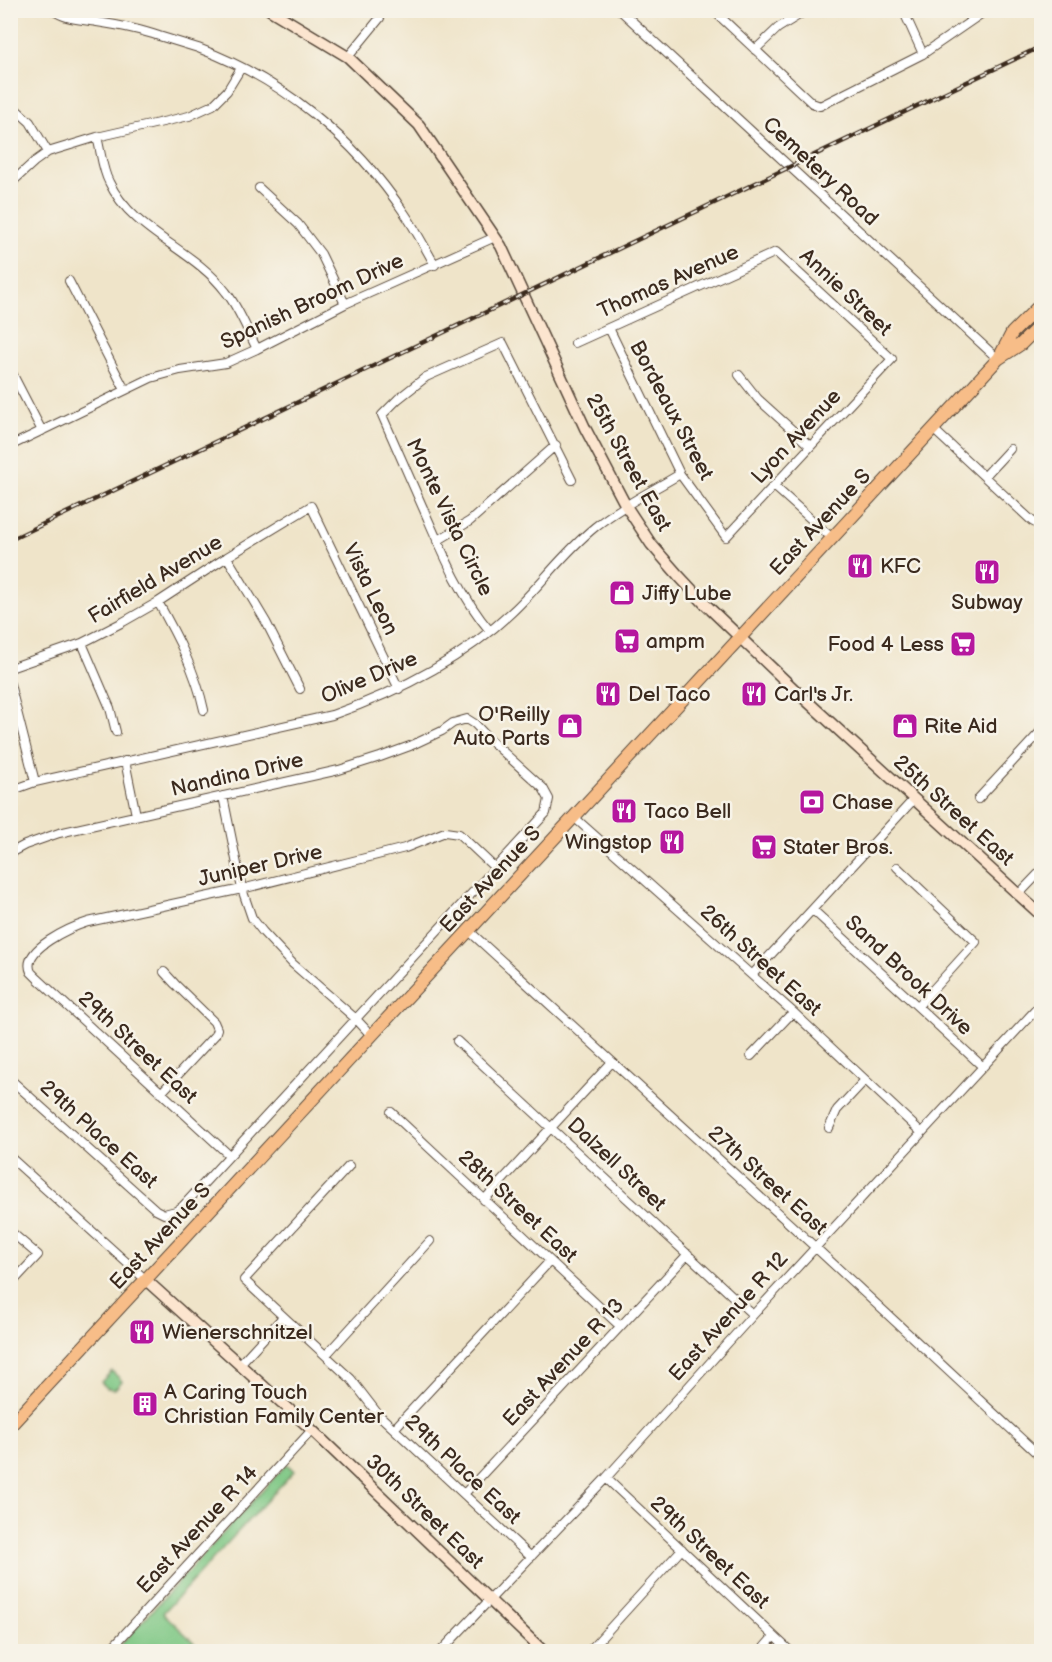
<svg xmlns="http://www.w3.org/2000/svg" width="1052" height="1662" font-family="'Balsamiq Sans',sans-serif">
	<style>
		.green { fill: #7ec784; stroke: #5c7851; stroke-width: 1.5 }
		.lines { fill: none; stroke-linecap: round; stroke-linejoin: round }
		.street-casing { stroke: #564638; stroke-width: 10 }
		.secondary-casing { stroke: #564638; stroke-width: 13 }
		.primary-casing { stroke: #564638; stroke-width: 14 }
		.street { stroke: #fff; stroke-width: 8 }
		.secondary { stroke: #fce5cf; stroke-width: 10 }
		.primary { stroke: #f7bd88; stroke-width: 12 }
		.rail-casing { stroke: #3b2a1e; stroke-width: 4.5 }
		.rail { stroke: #f7f3e8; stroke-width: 2; stroke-dasharray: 7; stroke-linecap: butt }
		.labels { text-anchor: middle; stroke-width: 5; stroke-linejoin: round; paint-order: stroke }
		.street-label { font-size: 21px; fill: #3b2a1e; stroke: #f7f3e8 }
		.poi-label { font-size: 21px; fill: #3b2a1e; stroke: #f7f3e8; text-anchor: start }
	</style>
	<rect width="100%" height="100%" fill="#f7f3e8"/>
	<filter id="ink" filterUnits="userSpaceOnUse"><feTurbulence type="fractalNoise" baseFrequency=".0167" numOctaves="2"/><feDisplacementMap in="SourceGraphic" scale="12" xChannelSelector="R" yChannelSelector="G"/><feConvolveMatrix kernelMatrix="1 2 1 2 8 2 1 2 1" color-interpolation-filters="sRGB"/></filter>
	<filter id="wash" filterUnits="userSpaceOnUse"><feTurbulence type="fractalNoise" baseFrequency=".008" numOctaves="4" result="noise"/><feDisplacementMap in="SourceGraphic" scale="24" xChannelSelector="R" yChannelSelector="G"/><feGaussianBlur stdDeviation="1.35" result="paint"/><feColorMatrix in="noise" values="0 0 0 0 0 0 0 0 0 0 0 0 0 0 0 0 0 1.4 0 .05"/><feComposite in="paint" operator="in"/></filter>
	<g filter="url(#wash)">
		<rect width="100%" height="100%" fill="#efe4c9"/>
		<!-- green -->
		<path class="green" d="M 112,1371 L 122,1381 L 115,1389 L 107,1388 L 101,1382 Z
			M 287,1464 L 294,1471 L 163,1613 L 203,1651 L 115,1651 Z"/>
	</g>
	<g filter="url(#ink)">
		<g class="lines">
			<!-- street casing -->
			<g class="street-casing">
				<path id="street" d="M 53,10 C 66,20 81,19 97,22 C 117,25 139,29 159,36 C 172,40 185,44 198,48 C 282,79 355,139 405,214 C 416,230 425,248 435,265
					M 620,10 L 998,359
					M 713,10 L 812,103 L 820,106 L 923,54 L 987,10
					M 903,10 L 923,54
					M 755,50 L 778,28 L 807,10
					M 348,57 L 380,18 L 382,10
					M 10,104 L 30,122 L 48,152
					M 97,137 C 101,151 102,169 109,182 C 133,233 193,248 226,292 C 239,308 247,330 257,349
					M 10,184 L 34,162 L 48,152 L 97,137 L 189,116 L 213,105 L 227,91 L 241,68
					M 259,188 L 298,224 L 321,254 L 345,304
					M 69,281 L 125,390
					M 575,343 L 776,252 L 892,359 L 726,537 L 680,474 L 609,328
					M 1041,363 L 1042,363
					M 10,369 L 42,431
					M 739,375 L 758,399 L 810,446
					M 933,429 L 1032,521 L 1042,527
					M 10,446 L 151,378 L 180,370 L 226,363 L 257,349 L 345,304 L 495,237
					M 985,476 L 1010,449
					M 774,486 L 832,538
					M 437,541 L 470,521 L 556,445
					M 227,557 L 266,622 L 300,689
					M 158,602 C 177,636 196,672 204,710
					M 490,631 C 462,598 444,556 427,517 C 412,483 397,449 382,415 L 398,399 L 426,377 L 503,343 L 572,480
					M 82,643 L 110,708 L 116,732
					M 10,668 L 82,643 L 123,622 L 158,602 L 227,557 L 311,506 L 399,689
					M 10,684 L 35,782
					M 125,761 L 136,815
					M 10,791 L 35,782 L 332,715 C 398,692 461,660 512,612 C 541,585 564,552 595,527 C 621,506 652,491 680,474
					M 223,796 L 242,889 L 252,918 L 263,932 L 293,964 L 356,1019 L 371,1035
					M 978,799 L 1042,730
					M 575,818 L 793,1012 L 921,1132
					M 10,853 L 25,845 L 59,833 L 339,770 L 380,757 L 410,746 L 442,731 L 453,723 L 467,719 L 475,724 L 490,740 L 543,788 L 549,799 L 546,813 L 183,1206 L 176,1211 L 164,1214 L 156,1210 L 10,1079
					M 897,867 L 976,942 L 918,1006
					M 1018,895 L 1042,870
					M 813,910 L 982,1066
					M 468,930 L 815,1247 L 1042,1458
					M 752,975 L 914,799
					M 457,1041 L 753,1315
					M 751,1056 L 793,1012
					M 161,1093 L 215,1035 L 217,1029 L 214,1022 L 175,984 L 164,972
					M 391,1112 L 620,1326
					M 829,1128 L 837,1110 L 865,1080
					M 229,1155 L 38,979 C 36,977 33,974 31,972 C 20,949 72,927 88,922 L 242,889 L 405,848 L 445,832 L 459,834 L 495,868
					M 10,1157 L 146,1280
					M 349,1166 L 244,1280 L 351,1379 L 378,1414 L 531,1557
					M 484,1200 L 612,1062
					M 10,1231 L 38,1255 L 10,1285
					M 326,1355 L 430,1241
					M 240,1364 L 283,1317
					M 394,1429 L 550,1261
					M 606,1478 L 791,1652
					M 464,1494 L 688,1254
					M 591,1649 L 682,1549
					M 108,1652 L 312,1430
					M 440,1652 L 606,1478 L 753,1315 L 1042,1003
					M 760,1652 L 774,1636"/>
			</g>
			<!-- secondary casing -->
			<g class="secondary-casing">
				<path id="secondary" d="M 270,10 L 348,57 L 419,125 L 501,246 L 585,428 L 626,506 L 651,544 L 678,575 L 705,604 L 796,691 L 1042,916
					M 146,1280 L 312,1430 L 544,1652"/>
			</g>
			<!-- primary casing -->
			<g class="primary-casing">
				<path id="primary" d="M 1000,356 L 1012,333 L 1042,303
					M 10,1426 L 998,359 L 1021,344 L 1042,323"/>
			</g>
			<!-- street -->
			<use href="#street" class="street"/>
			<!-- secondary -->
			<use href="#secondary" class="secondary"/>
			<!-- primary -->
			<use href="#primary" class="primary"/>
			<!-- rail casing -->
			<g class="rail-casing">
				<path id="rail" d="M 10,540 L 1042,46"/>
			</g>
			<!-- rail -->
			<use href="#rail" class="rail"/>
		</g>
	</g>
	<!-- icons -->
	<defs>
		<g id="restaurant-square" transform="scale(1.35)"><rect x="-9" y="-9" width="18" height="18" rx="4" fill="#b5179e" stroke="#f7f3e8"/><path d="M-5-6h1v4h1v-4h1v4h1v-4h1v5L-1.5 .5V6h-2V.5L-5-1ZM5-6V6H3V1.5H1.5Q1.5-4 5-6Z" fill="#fff"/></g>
		<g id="shop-square" transform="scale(1.35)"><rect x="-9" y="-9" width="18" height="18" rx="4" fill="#b5179e" stroke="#f7f3e8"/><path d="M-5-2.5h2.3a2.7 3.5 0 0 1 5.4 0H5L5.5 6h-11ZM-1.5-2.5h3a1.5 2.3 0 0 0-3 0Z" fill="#fff"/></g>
		<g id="supermarket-square" transform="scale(1.35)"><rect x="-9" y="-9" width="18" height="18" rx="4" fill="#b5179e" stroke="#f7f3e8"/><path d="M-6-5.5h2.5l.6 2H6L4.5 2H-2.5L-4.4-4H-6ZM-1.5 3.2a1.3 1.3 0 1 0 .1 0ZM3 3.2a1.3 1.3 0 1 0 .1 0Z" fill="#fff"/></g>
		<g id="bank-square" transform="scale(1.35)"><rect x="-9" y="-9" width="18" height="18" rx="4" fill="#b5179e" stroke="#f7f3e8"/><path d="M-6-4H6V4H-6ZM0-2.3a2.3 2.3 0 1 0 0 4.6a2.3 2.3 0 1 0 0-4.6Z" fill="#fff"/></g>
		<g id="building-square" transform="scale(1.35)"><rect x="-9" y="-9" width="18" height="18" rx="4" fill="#b5179e" stroke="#f7f3e8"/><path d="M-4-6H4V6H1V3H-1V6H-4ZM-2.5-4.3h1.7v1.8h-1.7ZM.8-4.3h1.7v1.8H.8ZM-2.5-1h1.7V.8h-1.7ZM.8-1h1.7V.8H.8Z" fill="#fff"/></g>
	</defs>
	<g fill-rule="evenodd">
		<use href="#restaurant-square" x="860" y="566"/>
		<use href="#restaurant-square" x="987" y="572"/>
		<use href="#shop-square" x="622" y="593"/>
		<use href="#supermarket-square" x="627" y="641"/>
		<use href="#supermarket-square" x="963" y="644"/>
		<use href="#restaurant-square" x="608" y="694"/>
		<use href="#restaurant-square" x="754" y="694"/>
		<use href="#shop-square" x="570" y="726"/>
		<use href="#shop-square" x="905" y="726"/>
		<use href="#bank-square" x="812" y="802"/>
		<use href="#restaurant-square" x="624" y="811"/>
		<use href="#restaurant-square" x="672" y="842"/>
		<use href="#supermarket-square" x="764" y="847"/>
		<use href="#restaurant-square" x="142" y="1332"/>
		<use href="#building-square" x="145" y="1404"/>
	</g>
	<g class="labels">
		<!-- street labels -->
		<g class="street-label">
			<text transform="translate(821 171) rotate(43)" y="7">Cemetery Road</text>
			<text transform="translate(668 281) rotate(-24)" y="7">Thomas Avenue</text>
			<text transform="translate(846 292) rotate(43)" y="7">Annie Street</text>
			<text transform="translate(312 301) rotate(-25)" y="7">Spanish Broom Drive</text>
			<text transform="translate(672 410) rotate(62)" y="7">Bordeaux Street</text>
			<text transform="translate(796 436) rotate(-47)" y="7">Lyon Avenue</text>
			<text transform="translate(629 462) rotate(61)" y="7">25th Street East</text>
			<text transform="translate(450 517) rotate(64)" y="7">Monte Vista Circle</text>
			<text transform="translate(820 522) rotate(-47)" y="7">East Avenue S</text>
			<text transform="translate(155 579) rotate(-31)" y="7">Fairfield Avenue</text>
			<text transform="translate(371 589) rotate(64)" y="7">Vista Leon</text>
			<text transform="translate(369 677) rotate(-23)" y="7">Olive Drive</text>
			<text transform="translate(237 774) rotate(-13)" y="7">Nandina Drive</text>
			<text transform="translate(954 810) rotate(42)" y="7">25th Street East</text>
			<text transform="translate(260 865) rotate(-13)" y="7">Juniper Drive</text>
			<text transform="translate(490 879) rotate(-47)" y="7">East Avenue S</text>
			<text transform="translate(761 960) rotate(42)" y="7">26th Street East</text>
			<text transform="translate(909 975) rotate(43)" y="7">Sand Brook Drive</text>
			<text transform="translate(138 1047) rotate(43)" y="7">29th Street East</text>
			<text transform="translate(99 1134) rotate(42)" y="7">29th Place East</text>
			<text transform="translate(617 1164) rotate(43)" y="7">Dalzell Street</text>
			<text transform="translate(768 1180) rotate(42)" y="7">27th Street East</text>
			<text transform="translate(518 1206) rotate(43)" y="7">28th Street East</text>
			<text transform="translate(160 1236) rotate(-47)" y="7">East Avenue S</text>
			<text transform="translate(728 1316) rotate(-48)" y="7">East Avenue R 12</text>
			<text transform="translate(563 1362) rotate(-47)" y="7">East Avenue R 13</text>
			<text transform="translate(463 1469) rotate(43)" y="7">29th Place East</text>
			<text transform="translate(425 1511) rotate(44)" y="7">30th Street East</text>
			<text transform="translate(197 1529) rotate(-47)" y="7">East Avenue R 14</text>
			<text transform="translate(710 1552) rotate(43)" y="7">29th Street East</text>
		</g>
		<!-- poi labels -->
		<g class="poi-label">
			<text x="880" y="573">KFC</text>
			<text x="642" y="600">Jiffy Lube</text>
			<text x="987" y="609" text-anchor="middle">Subway</text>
			<text x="646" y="648">ampm</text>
			<text x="944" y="651" text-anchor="end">Food 4 Less</text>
			<text x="628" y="701">Del Taco</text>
			<text x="774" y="701">Carl's Jr.</text>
			<text x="550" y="721" text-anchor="end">O'Reilly<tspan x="550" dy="24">Auto Parts</tspan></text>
			<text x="924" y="733">Rite Aid</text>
			<text x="832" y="809">Chase</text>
			<text x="644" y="818">Taco Bell</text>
			<text x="652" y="849" text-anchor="end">Wingstop</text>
			<text x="783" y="854">Stater Bros.</text>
			<text x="162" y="1339">Wienerschnitzel</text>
			<text x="164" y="1399">A Caring Touch<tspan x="164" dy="24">Christian Family Center</tspan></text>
		</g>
	</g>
	<!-- margin -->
	<rect width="1052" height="1662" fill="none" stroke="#f7f3e8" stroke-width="36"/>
</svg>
